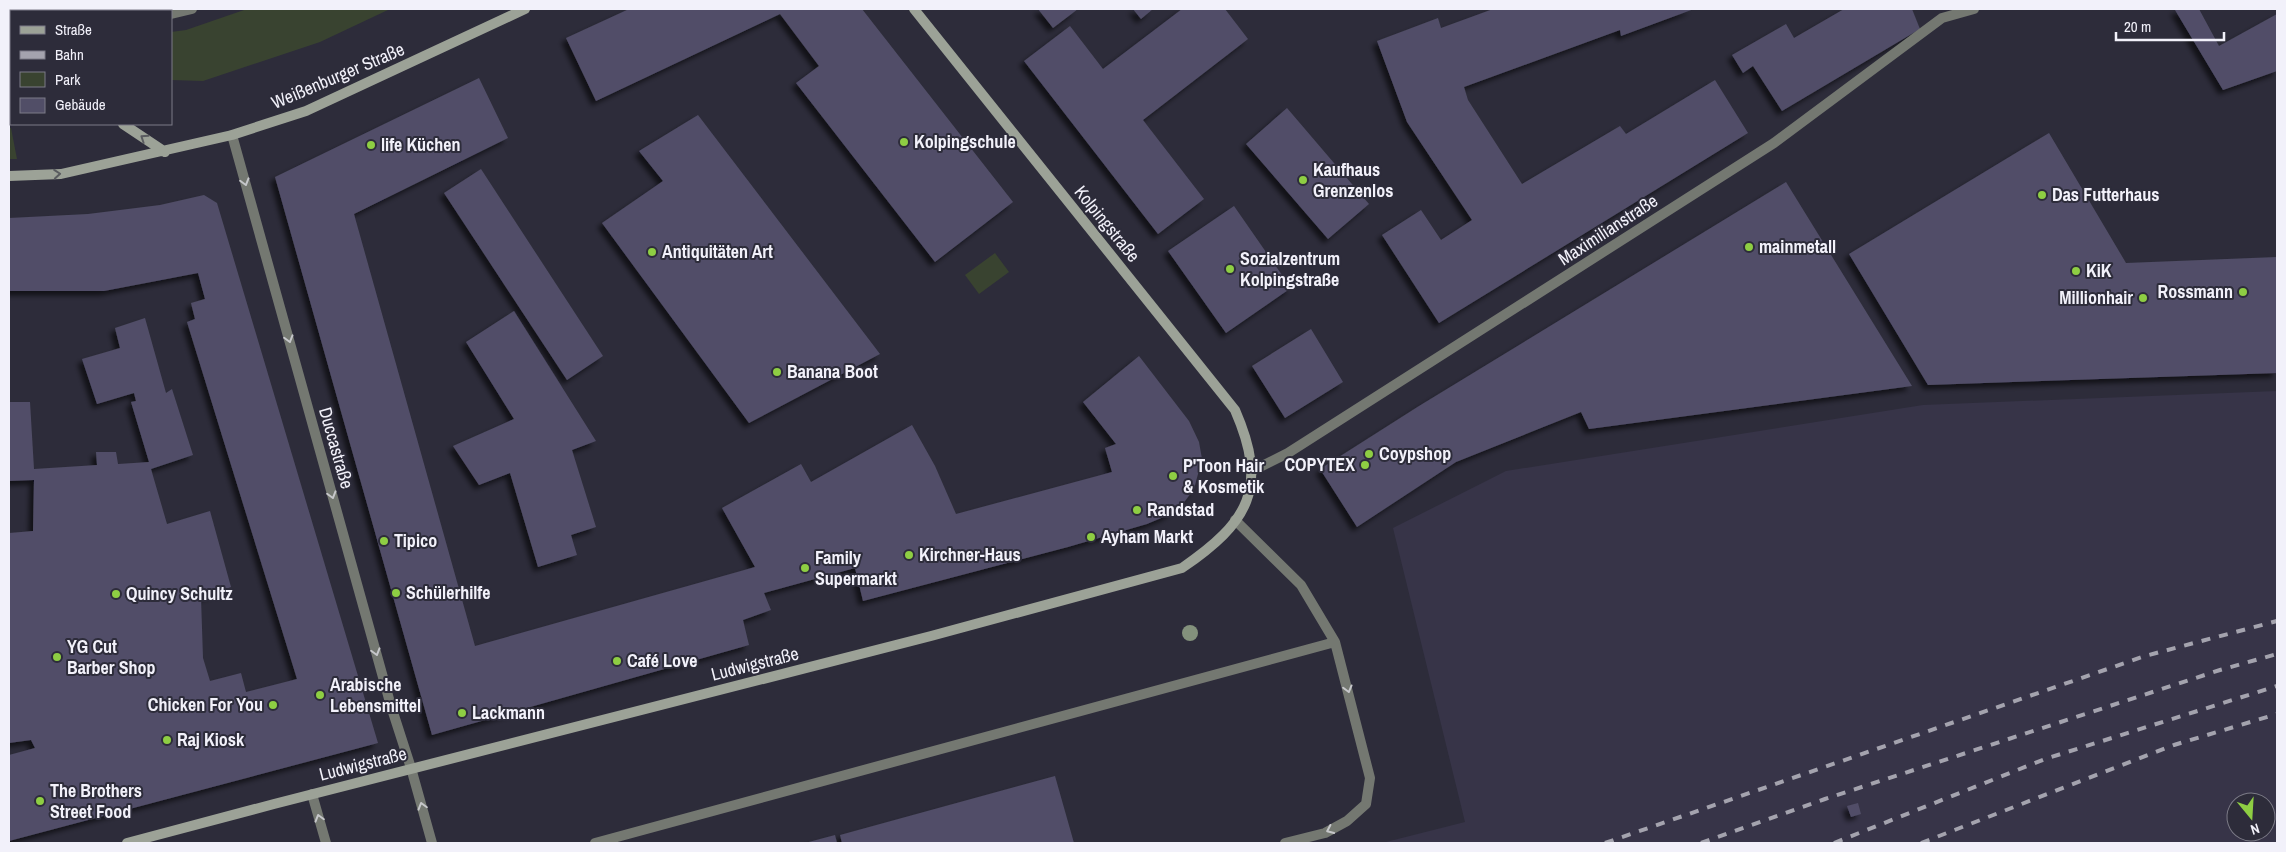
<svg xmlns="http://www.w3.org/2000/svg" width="2286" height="852" font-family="'Archivo Narrow',sans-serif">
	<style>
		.built { fill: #373448; fill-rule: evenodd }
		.green { fill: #394330 }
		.building { fill: #514e67; filter: url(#shadow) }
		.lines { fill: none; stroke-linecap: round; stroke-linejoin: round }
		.lane { stroke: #747871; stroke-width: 10 }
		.street { stroke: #747871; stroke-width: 10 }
		.secondary { stroke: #9ca297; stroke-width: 10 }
		.rail { stroke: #a4a3ae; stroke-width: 4; stroke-dasharray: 9 9; stroke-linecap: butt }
		.tree { fill: #83917c }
		.oneway { stroke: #595b5f }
		.oneway2 { stroke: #c6c7ca }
		.poi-dot { fill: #8ece43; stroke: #2d2c3a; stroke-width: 2 }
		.labels { text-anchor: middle; stroke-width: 4; stroke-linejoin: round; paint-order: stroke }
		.street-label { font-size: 18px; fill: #f2f1fa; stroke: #2d2c3a }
		.poi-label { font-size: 18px; font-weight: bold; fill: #f2f1fa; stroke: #2d2c3a; text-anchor: start }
	</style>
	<defs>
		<filter id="shadow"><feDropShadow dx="-4.5" dy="4.5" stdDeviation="2.5" flood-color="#0009"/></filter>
	</defs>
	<rect width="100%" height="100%" fill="#2d2c3a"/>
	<!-- built -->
	<path class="built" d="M 2277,391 L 2277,843 L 1382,843 L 1465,822 L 1393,528 L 1506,471 L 1923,405 ZM 2236,802 L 2266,802 L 2266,832 L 2236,832 Z"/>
	<!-- green -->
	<path class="green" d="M 247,9 L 390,9 L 320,42 L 203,81 L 171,80 L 171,32 L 186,30 Z
		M 9,128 L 11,128 L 17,159 L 9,159 Z
		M 995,253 L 1009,272 L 979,294 L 965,275 Z"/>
	<!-- building -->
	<path class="building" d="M 43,9 L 98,9 L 98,10 L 44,11 Z
		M 629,9 L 862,9 L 1013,202 L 935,262 L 796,83 L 819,66 L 780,14 L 596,101 L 566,38 Z
		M 1038,9 L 1078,9 L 1053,28 Z
		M 1133,9 L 1153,9 L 1141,19 Z
		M 1182,9 L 1225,9 L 1248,39 L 1143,120 L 1204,199 L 1158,234 L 1024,61 L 1070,26 L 1103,69 Z
		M 1493,9 L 1694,9 L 1621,36 L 1620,30 L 1464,87 L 1468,100 L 1522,184 L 1620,126 L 1626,134 L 1715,80 L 1748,133 L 1439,323 L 1382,235 L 1421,210 L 1441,240 L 1472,220 L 1407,122 L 1377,41 L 1438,18 L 1441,28 Z
		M 1844,9 L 1912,9 L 1920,29 L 1782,111 L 1753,66 L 1743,73 L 1732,55 L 1786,24 L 1794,38 Z
		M 2180,9 L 2199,9 L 2219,46 L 2277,14 L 2277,71 L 2223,90 L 2175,10 Z
		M 479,78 L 508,138 L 354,214 L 475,646 L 755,567 L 722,508 L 801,464 L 811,482 L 912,425 L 935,466 L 956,514 L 1112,472 L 1105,448 L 1116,444 L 1083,402 L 1139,356 L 1189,421 L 1199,442 L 1202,459 L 1194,489 L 1182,505 L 1166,516 L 1147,524 L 1068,547 L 863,601 L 855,568 L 764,593 L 771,610 L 743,620 L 749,645 L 432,735 L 275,177 Z
		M 1287,108 L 1369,204 L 1328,239 L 1246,144 Z
		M 698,115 L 880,354 L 749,423 L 602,223 L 663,181 L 639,151 Z
		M 2049,133 L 2126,263 L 2277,257 L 2277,373 L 1928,385 L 1849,254 Z
		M 481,169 L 603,356 L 567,380 L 444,193 Z
		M 1786,182 L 1912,386 L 1589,429 L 1581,412 L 1456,462 L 1357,527 L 1320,469 L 1419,406 Z
		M 204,195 L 217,203 L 378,743 L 9,841 L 9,755 L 35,748 L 31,740 L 9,743 L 9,533 L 33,531 L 34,480 L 9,481 L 9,402 L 30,402 L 34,469 L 97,465 L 96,452 L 116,452 L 118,464 L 149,462 L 131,402 L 136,401 L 134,393 L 97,404 L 82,359 L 120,348 L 115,328 L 145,318 L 166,393 L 172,389 L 193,455 L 151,469 L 167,524 L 210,511 L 231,587 L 201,598 L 203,658 L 210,681 L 241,673 L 246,692 L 297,679 L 187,322 L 195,319 L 191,303 L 205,299 L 198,273 L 104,291 L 9,291 L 9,218 L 88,214 L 160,205 Z
		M 1234,206 L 1291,288 L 1226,333 L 1168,251 Z
		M 514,311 L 596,441 L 572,450 L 596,527 L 571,535 L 577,555 L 538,567 L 510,473 L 479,485 L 453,446 L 514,419 L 466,342 Z
		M 1311,329 L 1343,382 L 1285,418 L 1252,366 Z
		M 1055,776 L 1074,843 L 842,843 L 840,835 Z
		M 1858,803 L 1861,814 L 1851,817 L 1847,806 Z
		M 835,835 L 837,843 L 805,843 Z"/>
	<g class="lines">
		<!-- lane -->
		<path class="lane" d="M 1235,520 L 1301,585 L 1335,642 L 1370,778 L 1366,804 L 1347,821 L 1325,833 L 1285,843
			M 411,768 L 432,843
			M 312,794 L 326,843
			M 595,843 L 1335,642"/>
		<!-- street -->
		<path class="street" d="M 171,14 L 192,9
			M 9,39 L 11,38
			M 232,135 L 391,706 L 411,768
			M 1252,471 L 1288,453 L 1774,143 L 1942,18 L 1974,9"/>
		<!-- secondary -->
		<path class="secondary" d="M 9,103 L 11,104
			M 123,124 L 165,152
			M 9,176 L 61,174 L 232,135 L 306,111 L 525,9
			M 127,843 L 274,804 L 931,636 L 1182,568 C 1249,522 1269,488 1235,410 L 914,9"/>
		<!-- rail -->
		<path class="rail" d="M 1605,843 L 2145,656 L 2277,621
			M 1701,843 L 1825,799 L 2220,670 L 2277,654
			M 1834,843 L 2045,759 L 2277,686
			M 1921,843 L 2174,745 L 2277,714"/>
	</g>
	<!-- trees -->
	<circle class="tree" cx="1190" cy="633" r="8"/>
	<!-- one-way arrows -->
	<defs><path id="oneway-chevron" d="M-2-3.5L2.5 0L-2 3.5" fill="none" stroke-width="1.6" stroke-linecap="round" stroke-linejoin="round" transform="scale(1.25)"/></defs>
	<g class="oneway">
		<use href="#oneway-chevron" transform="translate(144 138) rotate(-146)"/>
		<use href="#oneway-chevron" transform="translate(57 174) rotate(-5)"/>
	</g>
	<g class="oneway2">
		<use href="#oneway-chevron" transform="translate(245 182) rotate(74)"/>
		<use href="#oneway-chevron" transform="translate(289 339) rotate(74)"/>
		<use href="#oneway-chevron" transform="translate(332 495) rotate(74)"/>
		<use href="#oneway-chevron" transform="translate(376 652) rotate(74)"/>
		<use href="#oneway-chevron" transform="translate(1348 689) rotate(75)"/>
		<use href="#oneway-chevron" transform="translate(422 806) rotate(-106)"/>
		<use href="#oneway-chevron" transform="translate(319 818) rotate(-106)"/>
		<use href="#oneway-chevron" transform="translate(1330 830) rotate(155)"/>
	</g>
	<!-- markers -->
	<g class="poi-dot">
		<circle cx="904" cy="142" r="5"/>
		<circle cx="371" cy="145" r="5"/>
		<circle cx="1303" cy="180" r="5"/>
		<circle cx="2042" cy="195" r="5"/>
		<circle cx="1749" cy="247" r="5"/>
		<circle cx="652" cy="252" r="5"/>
		<circle cx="1230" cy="269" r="5"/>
		<circle cx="2076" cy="271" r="5"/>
		<circle cx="2243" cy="292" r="5"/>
		<circle cx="2143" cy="298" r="5"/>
		<circle cx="777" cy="372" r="5"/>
		<circle cx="1369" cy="454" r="5"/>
		<circle cx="1365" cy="465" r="5"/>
		<circle cx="1173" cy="476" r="5"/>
		<circle cx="1137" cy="510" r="5"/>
		<circle cx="1091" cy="537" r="5"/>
		<circle cx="384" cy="541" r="5"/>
		<circle cx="909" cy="555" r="5"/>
		<circle cx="805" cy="568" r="5"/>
		<circle cx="396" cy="593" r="5"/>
		<circle cx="116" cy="594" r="5"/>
		<circle cx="57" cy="657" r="5"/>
		<circle cx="617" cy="661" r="5"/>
		<circle cx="320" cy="695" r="5"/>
		<circle cx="273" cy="705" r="5"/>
		<circle cx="462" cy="713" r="5"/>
		<circle cx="167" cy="740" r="5"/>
		<circle cx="40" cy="801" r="5"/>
	</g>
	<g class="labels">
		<!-- street labels -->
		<g class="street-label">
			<text transform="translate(338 76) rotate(-23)" y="6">Weißenburger Straße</text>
			<text transform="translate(1107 224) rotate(51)" y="6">Kolpingstraße</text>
			<text transform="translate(1608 230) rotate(-33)" y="6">Maximilianstraße</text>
			<text transform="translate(336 448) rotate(74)" y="6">Duccastraße</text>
			<text transform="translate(755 664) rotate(-14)" y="6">Ludwigstraße</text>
			<text transform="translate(363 764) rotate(-14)" y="6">Ludwigstraße</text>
		</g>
		<!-- poi labels -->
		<g class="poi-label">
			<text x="914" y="148">Kolpingschule</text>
			<text x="381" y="151">life Küchen</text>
			<text x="1313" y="176">Kaufhaus<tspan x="1313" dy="21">Grenzenlos</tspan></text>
			<text x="2052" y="201">Das Futterhaus</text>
			<text x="1759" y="253">mainmetall</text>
			<text x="662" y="258">Antiquitäten Art</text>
			<text x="1240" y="265">Sozialzentrum<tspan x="1240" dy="21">Kolpingstraße</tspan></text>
			<text x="2086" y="277">KiK</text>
			<text x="2233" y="298" text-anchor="end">Rossmann</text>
			<text x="2133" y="304" text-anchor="end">Millionhair</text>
			<text x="787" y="378">Banana Boot</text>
			<text x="1379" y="460">Coypshop</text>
			<text x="1355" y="471" text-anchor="end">COPYTEX</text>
			<text x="1183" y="472">P'Toon Hair<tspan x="1183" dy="21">&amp; Kosmetik</tspan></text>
			<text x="1147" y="516">Randstad</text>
			<text x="1101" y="543">Ayham Markt</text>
			<text x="394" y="547">Tipico</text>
			<text x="919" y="561">Kirchner-Haus</text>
			<text x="815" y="564">Family<tspan x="815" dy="21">Supermarkt</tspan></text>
			<text x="406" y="599">Schülerhilfe</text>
			<text x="126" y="600">Quincy Schultz</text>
			<text x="67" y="653">YG Cut<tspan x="67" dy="21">Barber Shop</tspan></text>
			<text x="627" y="667">Café Love</text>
			<text x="330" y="691">Arabische<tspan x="330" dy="21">Lebensmittel</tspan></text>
			<text x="263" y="711" text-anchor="end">Chicken For You</text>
			<text x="472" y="719">Lackmann</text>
			<text x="177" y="746">Raj Kiosk</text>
			<text x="50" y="797">The Brothers<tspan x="50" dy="21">Street Food</tspan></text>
		</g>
	</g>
	<!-- border -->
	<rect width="2286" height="852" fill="none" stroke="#f2f1fa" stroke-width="20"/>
	<!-- legend -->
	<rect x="10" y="10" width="162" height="115" fill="#2d2c3a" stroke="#7c7b87"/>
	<rect x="20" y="26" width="25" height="8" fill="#9ca297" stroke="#7c7b87"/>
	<text x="55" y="35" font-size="15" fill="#f2f1fa">Straße</text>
	<rect x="20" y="51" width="25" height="8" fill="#a4a3ae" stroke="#7c7b87"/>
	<text x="55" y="60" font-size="15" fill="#f2f1fa">Bahn</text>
	<rect x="20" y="72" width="25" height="15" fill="#394330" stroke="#7c7b87"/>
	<text x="55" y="85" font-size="15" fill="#f2f1fa">Park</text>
	<rect x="20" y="98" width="25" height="15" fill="#514e67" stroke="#7c7b87"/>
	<text x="55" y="110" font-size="15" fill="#f2f1fa">Gebäude</text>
	<!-- north arrow -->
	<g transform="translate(2251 817) rotate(162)"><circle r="24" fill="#2d2c3a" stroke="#7c7b87"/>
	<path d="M0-4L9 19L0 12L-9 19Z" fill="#8ece43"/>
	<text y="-8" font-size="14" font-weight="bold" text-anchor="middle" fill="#f2f1fa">N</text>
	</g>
	<!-- scale -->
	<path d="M2116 32v8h108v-8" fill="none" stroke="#f2f1fa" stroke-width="2.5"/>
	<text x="2124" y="32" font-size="15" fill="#f2f1fa" stroke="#2d2c3a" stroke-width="4" paint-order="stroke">20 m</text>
</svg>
